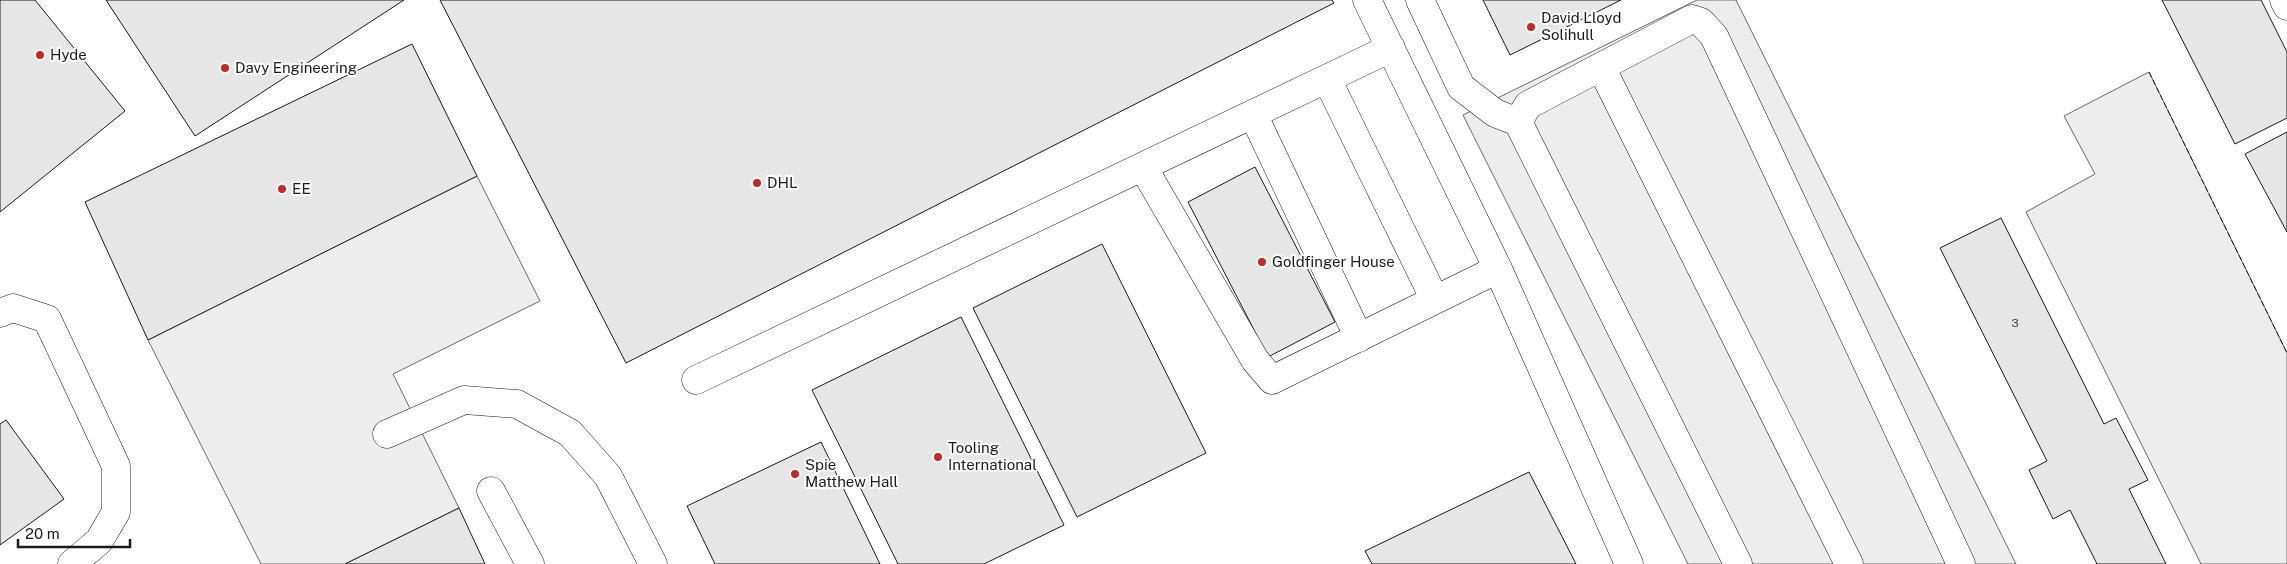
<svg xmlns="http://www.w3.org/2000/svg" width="2287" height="564" font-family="'Public Sans',sans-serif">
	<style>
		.parking { fill: #ededed; stroke: #6a6a6a }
		.building { fill: #e6e6e6; stroke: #1a1a1a }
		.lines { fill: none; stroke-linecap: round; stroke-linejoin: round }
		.minor-casing { stroke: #1a1a1a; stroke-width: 29 }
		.minor { stroke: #fff; stroke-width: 28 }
		.fence { stroke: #1a1a1a; stroke-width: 1; stroke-dasharray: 6 2.5; stroke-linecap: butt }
		.poi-dot { fill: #c62828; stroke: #fff; stroke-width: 2 }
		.labels { text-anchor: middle; stroke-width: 4; stroke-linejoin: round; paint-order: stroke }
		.number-label { font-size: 12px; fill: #4d4d4d }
		.poi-label { font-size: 15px; fill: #1a1a1a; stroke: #fff; text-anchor: start }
	</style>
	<rect width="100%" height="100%" fill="#fff"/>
	<!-- parking -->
	<path class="parking" d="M 1697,0 L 1736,0 L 2016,564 L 1688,564 L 1463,115 Z
		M 2149,72 L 2287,353 L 2287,564 L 2201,564 L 2026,212 L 2095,174 L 2064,116 Z
		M 477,176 L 540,301 L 393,374 L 459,508 L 345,564 L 261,564 L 148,340 Z"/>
	<!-- building -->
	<path class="building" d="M 0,0 L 35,0 L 125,111 L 0,212 Z
		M 106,0 L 404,0 L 195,136 Z
		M 440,0 L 1332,0 L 1334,3 L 626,363 Z
		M 1483,0 L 1621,0 L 1510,55 Z
		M 2162,0 L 2261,0 L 2287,52 L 2287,118 L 2235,144 Z
		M 412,44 L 477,176 L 148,340 L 85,202 Z
		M 2287,132 L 2287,232 L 2245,154 Z
		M 1255,167 L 1335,322 L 1268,357 L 1188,202 Z
		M 2001,218 L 2104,424 L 2116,418 L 2148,480 L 2129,489 L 2166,564 L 2097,564 L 2070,510 L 2053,519 L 2029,470 L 2047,461 L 1940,248 Z
		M 1102,244 L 1206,453 L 1077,517 L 973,308 Z
		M 961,317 L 1064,525 L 984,564 L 898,564 L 812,390 Z
		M 6,420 L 64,499 L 0,545 L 0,424 Z
		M 821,442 L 880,564 L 715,564 L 687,506 Z
		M 1529,472 L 1576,564 L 1372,564 L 1365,551 Z
		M 459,508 L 485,564 L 345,564 Z"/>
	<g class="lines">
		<!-- minor casing -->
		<g class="minor-casing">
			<path id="minor" d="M 1367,0 L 1498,269 L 1629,564
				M 1420,0 L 1461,87 L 1495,113 L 1518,122
				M 2284,0 L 2287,6
				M 1601,67 L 1849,564
				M 1327,79 L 1435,300
				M 1253,114 L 1359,338
				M 1143,167 L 1255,360 L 1272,380 L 1498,269
				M 0,313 L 13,308 L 47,319 L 116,466 L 116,512 L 99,541 L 72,564
				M 696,380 L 1391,48
				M 387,434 L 464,400 L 517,404 L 570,433 L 608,476 L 653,564
				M 491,491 L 530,564
				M 1738,564 L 1518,122 L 1528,105 L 1692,19 L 1701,22 L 1714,36 L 1961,564"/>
		</g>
		<!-- minor -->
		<use href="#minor" class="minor"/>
		<!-- fence -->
		<path class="fence" d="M 2149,72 L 2287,353"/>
	</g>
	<!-- markers -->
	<g class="poi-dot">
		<circle cx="1531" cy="27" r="5"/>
		<circle cx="40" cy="55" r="5"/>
		<circle cx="225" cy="68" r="5"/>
		<circle cx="757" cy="183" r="5"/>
		<circle cx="282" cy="189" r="5"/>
		<circle cx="1262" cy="262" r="5"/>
		<circle cx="938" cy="457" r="5"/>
		<circle cx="795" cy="474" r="5"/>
	</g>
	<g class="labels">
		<!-- number labels -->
		<g class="number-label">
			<text x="2015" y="327">3</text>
		</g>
		<!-- poi labels -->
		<g class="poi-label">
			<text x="1541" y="23">David Lloyd<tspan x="1541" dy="17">Solihull</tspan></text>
			<text x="50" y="60">Hyde</text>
			<text x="235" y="73">Davy Engineering</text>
			<text x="767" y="188">DHL</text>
			<text x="292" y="194">EE</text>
			<text x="1272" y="267">Goldfinger House</text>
			<text x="948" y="453">Tooling<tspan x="948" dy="17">International</tspan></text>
			<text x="805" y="470">Spie<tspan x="805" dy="17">Matthew Hall</tspan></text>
		</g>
	</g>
	<!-- scale -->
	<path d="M18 539v8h112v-8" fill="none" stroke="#1a1a1a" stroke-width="2.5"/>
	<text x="25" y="539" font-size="15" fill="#1a1a1a" stroke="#ffffff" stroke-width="4" paint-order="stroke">20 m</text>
</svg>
